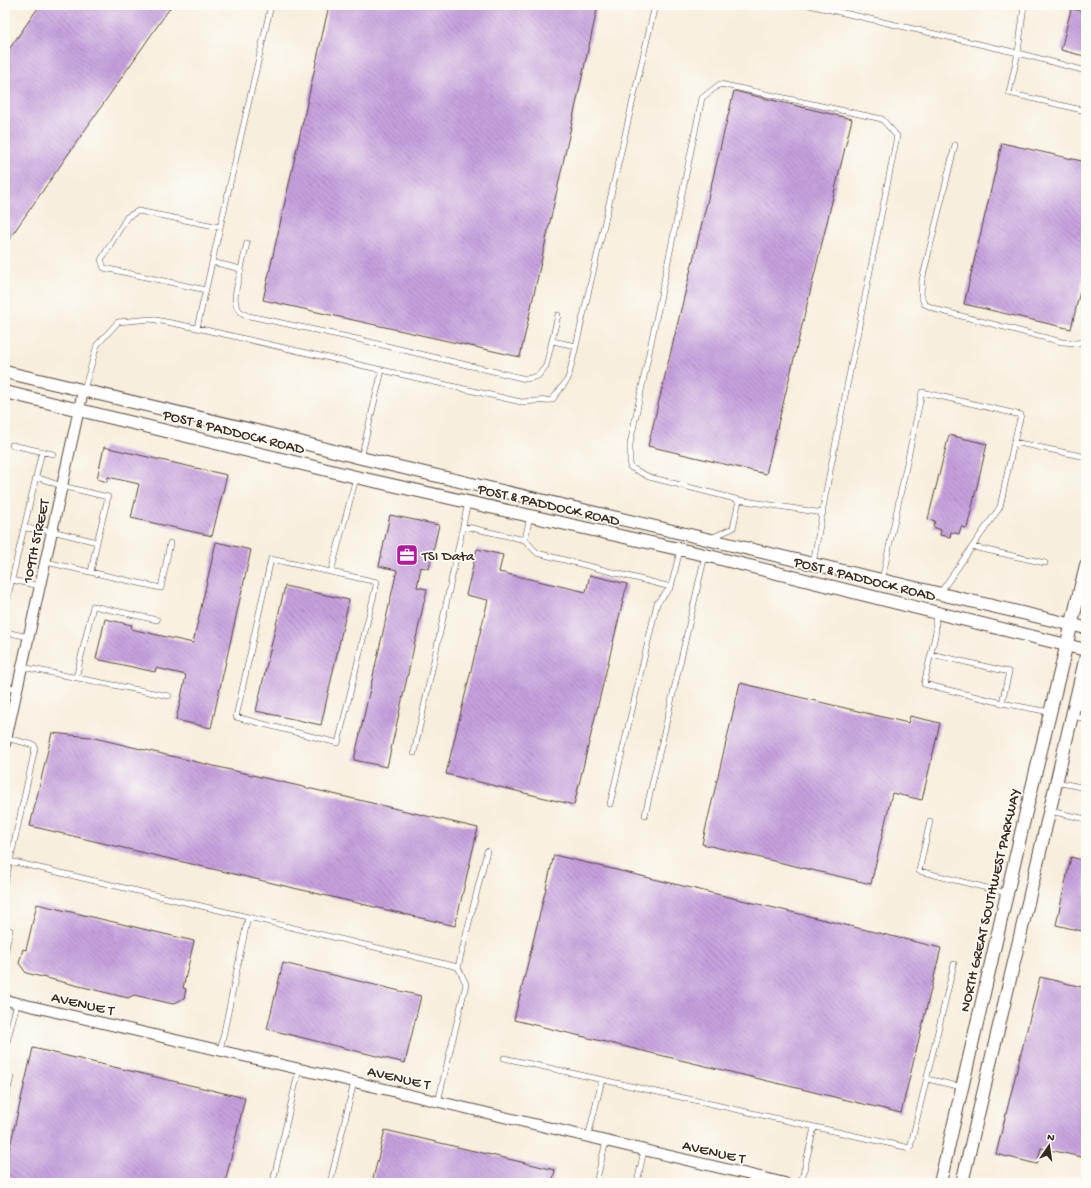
<svg xmlns="http://www.w3.org/2000/svg" width="1091" height="1188" font-family="'Gochi Hand',sans-serif">
	<style>
		.building { fill: url(#building-back-hatch) }
		.lines { fill: none; stroke-linecap: round; stroke-linejoin: round }
		.service-casing { stroke: #57473b; stroke-width: 6 }
		.minor-casing { stroke: #57473b; stroke-width: 12 }
		.tertiary-casing { stroke: #57473b; stroke-width: 14 }
		.service { stroke: #fff; stroke-width: 5 }
		.minor { stroke: #fff; stroke-width: 10 }
		.tertiary { stroke: #fff; stroke-width: 12 }
		.labels { text-anchor: middle; stroke-width: 3.5; stroke-linejoin: round; paint-order: stroke }
		.street-label { font-size: 15px; fill: #3b2a1e; stroke: #fdfcf7 }
		.poi-label { font-size: 15px; fill: #3b2a1e; stroke: #fdfcf7; text-anchor: start }
	</style>
	<defs>
		<pattern id="building-back-hatch" width="6" height="6" patternUnits="userSpaceOnUse"><rect width="6" height="6" fill="#c6a0de"/><path d="M-1 5l2 2M0 0l6 6M5-1l2 2" fill="none" stroke="#a283b3"/></pattern>
	</defs>
	<rect width="100%" height="100%" fill="#fdfcf7"/>
	<filter id="ink" filterUnits="userSpaceOnUse"><feTurbulence type="fractalNoise" baseFrequency=".025" numOctaves="2"/><feDisplacementMap in="SourceGraphic" scale="8" xChannelSelector="R" yChannelSelector="G"/><feConvolveMatrix kernelMatrix="1 2 1 2 8 2 1 2 1" color-interpolation-filters="sRGB"/></filter>
	<filter id="wash" filterUnits="userSpaceOnUse"><feTurbulence type="fractalNoise" baseFrequency=".012" numOctaves="4" result="noise"/><feDisplacementMap in="SourceGraphic" scale="16" xChannelSelector="R" yChannelSelector="G"/><feGaussianBlur stdDeviation="0.9" result="paint"/><feColorMatrix in="noise" values="0 0 0 0 0 0 0 0 0 0 0 0 0 0 0 0 0 1.4 0 .05"/><feComposite in="paint" operator="in"/></filter>
	<g filter="url(#wash)">
		<rect width="100%" height="100%" fill="#f7eedd"/>
		<g id="blocks">
			<!-- building -->
			<path class="building" d="M 40,5 L 172,5 L 5,245 L 5,55 Z
				M 329,5 L 598,5 L 520,357 L 263,300 Z
				M 1071,9 L 1086,12 L 1086,52 L 1085,52 L 1084,56 L 1061,50 Z
				M 734,91 L 852,119 L 766,474 L 648,446 Z
				M 1002,143 L 1086,162 L 1086,266 L 1071,329 L 964,304 Z
				M 949,435 L 987,444 L 967,528 L 961,527 L 959,534 L 951,532 L 950,537 L 940,535 L 941,530 L 933,527 L 935,521 L 928,519 Z
				M 104,447 L 227,475 L 212,536 L 131,518 L 139,484 L 108,477 L 107,482 L 97,479 Z
				M 390,515 L 439,525 L 429,569 L 421,567 L 417,587 L 427,589 L 387,767 L 354,760 L 397,570 L 379,566 Z
				M 216,542 L 251,550 L 211,728 L 176,720 L 186,675 L 156,668 L 155,672 L 96,659 L 105,619 L 132,625 L 131,629 L 193,643 Z
				M 477,549 L 503,555 L 499,572 L 586,592 L 590,575 L 627,584 L 574,805 L 446,774 L 488,600 L 466,595 Z
				M 285,586 L 349,600 L 321,725 L 256,711 Z
				M 740,683 L 908,723 L 910,716 L 940,723 L 922,800 L 892,793 L 871,884 L 702,844 Z
				M 52,733 L 90,737 L 478,828 L 455,926 L 30,826 Z
				M 554,855 L 941,948 L 901,1113 L 514,1020 Z
				M 1071,857 L 1086,861 L 1086,932 L 1056,925 Z
				M 37,904 L 194,941 L 183,988 L 186,989 L 184,998 L 173,1004 L 134,995 L 128,998 L 26,973 L 19,963 L 23,949 L 26,950 Z
				M 283,963 L 421,996 L 405,1063 L 267,1029 Z
				M 1040,977 L 1086,988 L 1086,1158 L 1041,1148 L 1037,1164 L 996,1154 Z
				M 33,1048 L 245,1098 L 225,1183 L 5,1183 L 5,1167 Z
				M 385,1130 L 555,1170 L 552,1183 L 372,1183 Z"/>
		</g>
	</g>
	<g filter="url(#ink)">
		<use href="#blocks" fill-opacity="0" stroke="#57473b" stroke-width="1"/>
		<g class="lines">
			<!-- service casing -->
			<g class="service-casing">
				<path id="service" d="M 809,5 L 1018,53 L 1009,93 L 1086,111
					M 1024,5 L 1018,53 L 1086,71
					M 955,145 L 922,280 L 921,294 L 924,304 L 938,310 L 1062,342 L 1077,343 L 1086,341
					M 212,262 L 241,269 L 247,243
					M 241,269 C 239,281 229,303 241,312 C 243,314 246,315 249,316 L 357,339 L 526,379 L 538,376 L 546,366 L 558,315
					M 206,290 L 104,268 L 101,260 L 127,217 L 138,211 L 220,227
					M 197,328 L 382,370 L 361,458
					M 552,341 L 576,346
					M 382,370 L 521,402 L 552,400 L 568,379 L 576,346 L 655,5
					M 84,390 L 97,345 L 118,322 L 151,319 L 197,328 L 271,5
					M 12,445 L 53,454
					M 739,500 L 823,513
					M 463,526 L 525,540 L 530,516
					M 24,528 L 52,531 L 97,542 L 108,497 L 62,486 L 36,477
					M 711,538 L 733,528 L 739,500 L 649,477 L 630,467 L 630,444 L 702,98 L 720,84 L 882,119 L 897,136 L 827,486 L 813,564
					M 525,540 L 537,553 L 671,587 L 680,550
					M 973,547 L 1045,563
					M 46,562 L 161,588 L 170,543
					M 91,572 L 97,542
					M 331,572 L 271,559 L 236,717 L 338,743 L 377,582 L 331,572 L 356,478
					M 12,580 L 40,586
					M 882,580 L 922,392 L 1021,415 L 1014,442
					M 940,593 L 1000,507 L 1014,442 L 1086,457
					M 5,609 L 42,451
					M 5,632 L 29,637
					M 931,654 L 1009,672 L 1002,703 L 924,684 L 936,631 L 935,613
					M 22,667 L 169,696
					M 76,678 L 93,606 L 157,620
					M 5,686 L 18,689
					M 1002,703 L 1050,712
					M 1073,716 L 1086,719
					M 414,753 L 468,502
					M 1056,782 L 1086,788
					M 610,804 L 657,603 L 671,587
					M 1050,811 L 1086,819
					M 645,815 L 705,555
					M 930,821 L 919,871 L 1007,893
					M 5,860 L 10,861 L 35,748 L 34,745 L 6,738
					M 5,882 L 10,861 L 248,917
					M 5,929 L 10,930 L 5,953
					M 458,967 L 487,851
					M 5,1050 L 17,1003
					M 220,1051 L 248,917 L 458,967 L 466,984 L 438,1102
					M 504,1058 L 910,1148 L 954,964
					M 5,1076 L 11,1077 L 5,1101
					M 927,1079 L 962,1087
					M 588,1137 L 602,1080
					M 274,1177 L 299,1069
					M 330,1183 L 354,1082
					M 596,1183 L 606,1141
					M 637,1183 L 644,1150
					M 801,1183 L 814,1128"/>
			</g>
			<!-- minor casing -->
			<g class="minor-casing">
				<path id="minor" d="M 5,744 L 83,391
					M 5,1000 L 785,1183"/>
			</g>
			<!-- tertiary casing -->
			<g class="tertiary-casing">
				<path id="tertiary" d="M 5,372 L 265,433 L 361,458 L 1086,628
					M 5,392 L 356,477 L 705,555 L 1086,650
					M 940,1183 L 1025,816 L 1086,565
					M 962,1183 L 1086,656"/>
			</g>
			<!-- service -->
			<use href="#service" class="service"/>
			<!-- minor -->
			<use href="#minor" class="minor"/>
			<!-- tertiary -->
			<use href="#tertiary" class="tertiary"/>
		</g>
	</g>
	<!-- icons -->
	<defs>
		<g id="office-square" transform="scale(1.15)"><rect x="-9" y="-9" width="18" height="18" rx="4" fill="#b5179e" stroke="#fdfcf7"/><path d="M-6-3h4V-5.5h4V-3h4V5H-6ZM-1-4.5V-3h2v-1.5ZM-6 0V1H6V0Z" fill="#fff"/></g>
	</defs>
	<g fill-rule="evenodd">
		<use href="#office-square" x="407" y="555"/>
	</g>
	<g class="labels">
		<!-- street labels -->
		<g class="street-label">
			<text transform="translate(234 431) rotate(14)" y="5">POST &amp; PADDOCK ROAD</text>
			<text transform="translate(549 504) rotate(13)" y="5">POST &amp; PADDOCK ROAD</text>
			<text transform="translate(35 541) rotate(-78)" y="5">109TH STREET</text>
			<text transform="translate(865 578) rotate(14)" y="5">POST &amp; PADDOCK ROAD</text>
			<text transform="translate(989 900) rotate(-77)" y="5">NORTH GREAT SOUTHWEST PARKWAY</text>
			<text transform="translate(83 1003) rotate(13)" y="5">AVENUE T</text>
			<text transform="translate(399 1077) rotate(13)" y="5">AVENUE T</text>
			<text transform="translate(714 1151) rotate(13)" y="5">AVENUE T</text>
		</g>
		<!-- poi labels -->
		<g class="poi-label">
			<text x="422" y="560">TSI Data</text>
		</g>
	</g>
	<!-- margin -->
	<rect width="1091" height="1188" fill="none" stroke="#fdfcf7" stroke-width="20"/>
	<!-- north arrow -->
	<g transform="translate(1049 1146) rotate(13)" stroke="#fdfcf7" stroke-width="3" paint-order="stroke">
	<path d="M0-3L7 15L0 10L-7 15Z" fill="#3b2a1e"/>
	<text y="-6" font-size="11" font-weight="bold" text-anchor="middle" fill="#3b2a1e">N</text>
	</g>
</svg>
